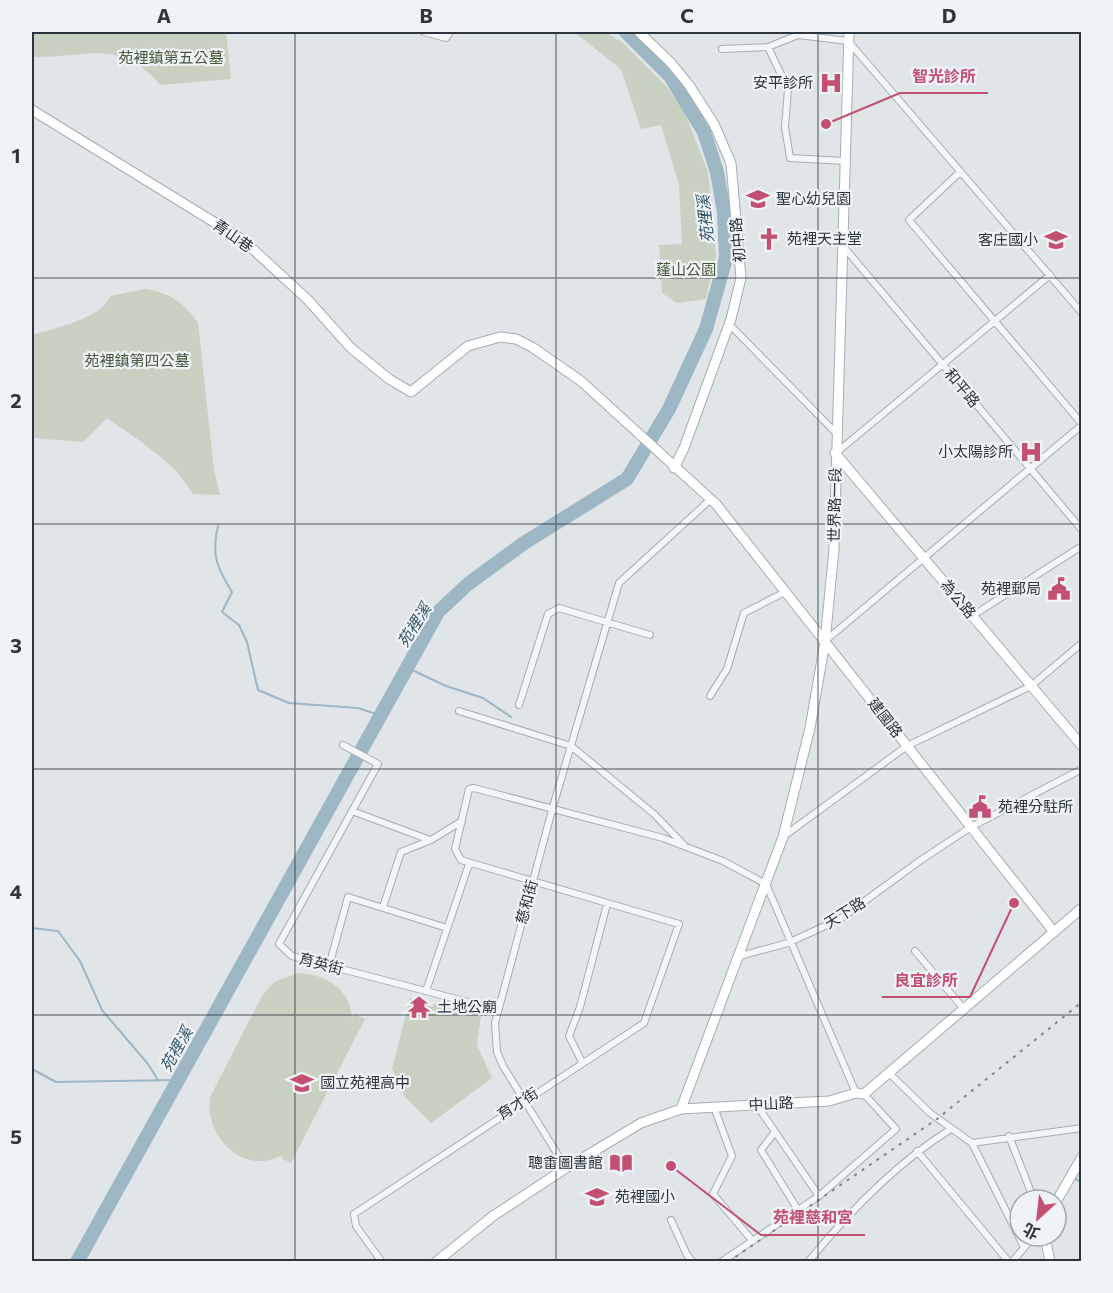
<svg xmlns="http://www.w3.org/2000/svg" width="1113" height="1293" font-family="Commissioner,'Noto Sans TC',sans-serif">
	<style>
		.green { fill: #c8d1c2 }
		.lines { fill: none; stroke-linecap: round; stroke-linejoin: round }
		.stream { stroke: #9eb7c5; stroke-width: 2 }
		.river { stroke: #9eb7c5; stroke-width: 14 }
		.street-casing { stroke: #a6adb2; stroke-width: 8 }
		.secondary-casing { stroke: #a6adb2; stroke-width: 11 }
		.street { stroke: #f3f5f7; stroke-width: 6 }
		.secondary { stroke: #fff; stroke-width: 9 }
		.rail { stroke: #7b8790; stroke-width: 2; stroke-dasharray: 3 6; stroke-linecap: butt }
		.grid { fill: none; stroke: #2a353e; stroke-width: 1.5; stroke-opacity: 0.55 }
		.labels { text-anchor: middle; stroke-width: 4.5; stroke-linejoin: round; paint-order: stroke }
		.park-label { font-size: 15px; fill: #445939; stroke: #f0f3f6 }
		.poi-label { font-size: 15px; fill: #2a353e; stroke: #f0f3f6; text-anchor: start }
		.street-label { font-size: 15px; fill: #2a353e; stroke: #f0f3f6 }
		.water-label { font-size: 16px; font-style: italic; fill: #38596f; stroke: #f0f3f6 }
		.leader { fill: none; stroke: #c34f73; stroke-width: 2 }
		.callout-dot { fill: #c34f73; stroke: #f0f3f6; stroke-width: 2 }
		.callout-label { font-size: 16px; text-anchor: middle; font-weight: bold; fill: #c34f73; stroke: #f0f3f6; stroke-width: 4.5; stroke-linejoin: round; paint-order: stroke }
		.neatline { fill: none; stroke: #2a353e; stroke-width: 2 }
		.grid-label { font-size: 20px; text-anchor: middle; font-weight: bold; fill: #2a353e }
	</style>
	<rect width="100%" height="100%" fill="#e0e5e8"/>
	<!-- green -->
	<path class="green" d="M 32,32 L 226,32 L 231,79 L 160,85 C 120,37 86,58 32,57 Z
		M 574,32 L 606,32 L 623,43 L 666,86 L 684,111 L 708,172 L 716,255 L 706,299 L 677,303 L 662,293 L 659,245 L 682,244 L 679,185 L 661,125 L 641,129 L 621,69 Z
		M 146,289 C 170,293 185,303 198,323 L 214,470 L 220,495 L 193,494 C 174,461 138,440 107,418 L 83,442 L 32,438 L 32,335 C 54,328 102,319 110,296 Z
		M 299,973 C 327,975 350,989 352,1018 L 355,1014 L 365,1019 L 291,1163 L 281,1158 L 282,1155 C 243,1177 204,1136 210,1097 L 262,996 L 274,982 Z
		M 410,998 L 481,1016 L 477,1045 L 492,1078 L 431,1123 L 405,1097 L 392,1069 Z"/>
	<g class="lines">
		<!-- stream -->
		<path class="stream" d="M 218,526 C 211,554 217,568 232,592 L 222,612 L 239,625 L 247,642 L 258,690 L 289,703 L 358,708 L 382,716
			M 408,668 L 446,686 L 483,698 L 511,717
			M 32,928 L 58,931 L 80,961 L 102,1010 L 148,1064 L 158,1080
			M 32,1069 L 56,1082 L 178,1080
			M 1073,1178 L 1082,1182"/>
		<!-- river -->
		<path class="river" d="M 77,1262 L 438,612 L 468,584 L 524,543 L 627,479 L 669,409 L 706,329 L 726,258 L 724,212 L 717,172 L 704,132 L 670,76 L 626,32"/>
		<!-- street casing -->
		<g class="street-casing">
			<path id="street" d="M 424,32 L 446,38 L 450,32
				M 768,47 L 788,89 L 785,127 L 790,158 L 845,161
				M 722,49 L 768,47 L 798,35 L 848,41 L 1082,313
				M 960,172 L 909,220 L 1082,424
				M 843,246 L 1082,530
				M 729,324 L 836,433
				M 836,453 L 1050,275
				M 972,616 L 1082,546
				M 825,641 L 1082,425
				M 710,696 L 727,669 L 744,613 L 785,592
				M 519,705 L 548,614 L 559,608 L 650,635
				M 459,711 L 571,746 L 654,814 L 684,845
				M 343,745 L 378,764 L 279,944 L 292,956 L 498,1010
				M 352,811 L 430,840
				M 784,836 L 907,746 L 1031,686 L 1082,643
				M 383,907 L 401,852 L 431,840 L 462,821
				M 915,951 L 963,1008
				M 740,956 L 788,943 L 840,919 L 921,860 L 971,827 L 1082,769
				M 329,966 L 348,897 L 447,928
				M 426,991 L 469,864
				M 582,1062 L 569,1036 L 580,1007 L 607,904
				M 888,1072 L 930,1113 L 972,1143 L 1082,1128
				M 756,1104 L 819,1196 L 896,1129 L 864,1094
				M 714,1107 L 732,1156 L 713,1194 L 751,1239
				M 775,1132 L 761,1150 L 798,1210
				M 1009,1136 L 1034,1200
				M 972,1143 L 1024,1247
				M 917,1151 L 1009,1262
				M 566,1168 L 503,1066 L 497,1052 L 495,1023 L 552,810 L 619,583 L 711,499
				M 671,1220 L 687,1255 L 693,1262
				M 382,1262 L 356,1226 L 354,1214 L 644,1023 L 679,924 L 461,860 L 455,849 L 469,789 L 474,788 L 663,838 L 723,861 L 766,884 L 856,1093
				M 721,1262 L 819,1196
				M 808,1262 C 849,1212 896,1163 951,1129
				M 1012,1262 L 1034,1236"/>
		</g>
		<!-- secondary casing -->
		<g class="secondary-casing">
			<path id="secondary" d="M 639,32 L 671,63 L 689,85 L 714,124 L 731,163 L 741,278 L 731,319 L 684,448 L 674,468
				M 32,110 L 243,240 L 308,300 L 351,348 L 389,379 L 411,392 L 468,346 L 500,337 L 516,339 L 532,347 L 581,381 L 716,504 L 1054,932
				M 835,453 L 1082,746
				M 681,1109 L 783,837 L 810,728 L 825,642 L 834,549 L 849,32
				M 1056,1202 L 1082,1157
				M 1045,1236 L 1050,1262
				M 436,1262 L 493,1216 L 566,1168 L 641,1123 L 681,1109 L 829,1101 L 856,1093 L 864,1094 L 1082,908"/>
		</g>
		<!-- street -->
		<use href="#street" class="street"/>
		<!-- secondary -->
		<use href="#secondary" class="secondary"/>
		<!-- rail -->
		<path class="rail" d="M 728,1262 L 937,1119 L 1082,1002"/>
	</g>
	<!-- grid -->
	<path class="grid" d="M 295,32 L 295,1262M 556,32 L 556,1262M 818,32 L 818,1262M 32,278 L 1082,278M 32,524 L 1082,524M 32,769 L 1082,769M 32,1015 L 1082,1015"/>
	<!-- icons -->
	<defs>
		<g id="hospital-bare" transform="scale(1.8)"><path d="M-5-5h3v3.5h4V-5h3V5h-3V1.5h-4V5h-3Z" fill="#c34f73" stroke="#f0f3f6" stroke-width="2.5" paint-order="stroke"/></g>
		<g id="school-bare" transform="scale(1.8)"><path d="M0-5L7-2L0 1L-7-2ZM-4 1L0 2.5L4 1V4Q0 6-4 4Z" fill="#c34f73" stroke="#f0f3f6" stroke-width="2.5" paint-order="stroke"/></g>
		<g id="church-bare" transform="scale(1.8)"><path d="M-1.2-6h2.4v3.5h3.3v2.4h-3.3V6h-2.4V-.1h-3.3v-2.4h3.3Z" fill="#c34f73" stroke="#f0f3f6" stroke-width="2.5" paint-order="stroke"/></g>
		<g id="civic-bare" transform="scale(1.8)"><path d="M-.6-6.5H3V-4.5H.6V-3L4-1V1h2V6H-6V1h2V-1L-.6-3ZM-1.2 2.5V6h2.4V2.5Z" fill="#c34f73" stroke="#f0f3f6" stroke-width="2.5" paint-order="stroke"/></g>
		<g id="temple-bare" transform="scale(1.8)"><path d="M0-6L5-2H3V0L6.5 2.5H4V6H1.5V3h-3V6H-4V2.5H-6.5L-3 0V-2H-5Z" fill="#c34f73" stroke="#f0f3f6" stroke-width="2.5" paint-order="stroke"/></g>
		<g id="library-bare" transform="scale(1.8)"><path d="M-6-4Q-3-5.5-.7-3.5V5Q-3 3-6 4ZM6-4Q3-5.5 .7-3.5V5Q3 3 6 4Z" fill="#c34f73" stroke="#f0f3f6" stroke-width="2.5" paint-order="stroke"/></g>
	</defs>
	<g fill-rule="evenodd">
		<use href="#hospital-bare" x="831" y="83"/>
		<use href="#school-bare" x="758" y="199"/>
		<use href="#church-bare" x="769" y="239"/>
		<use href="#school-bare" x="1056" y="240"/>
		<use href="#hospital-bare" x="1031" y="452"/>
		<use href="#civic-bare" x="1059" y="589"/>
		<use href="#civic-bare" x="980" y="807"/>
		<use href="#temple-bare" x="419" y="1007"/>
		<use href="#school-bare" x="302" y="1083"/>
		<use href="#library-bare" x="621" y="1163"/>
		<use href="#school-bare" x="597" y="1197"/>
	</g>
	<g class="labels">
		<!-- park labels -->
		<g class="park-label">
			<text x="171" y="63">苑裡鎮第五公墓</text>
			<text x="686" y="275">蓬山公園</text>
			<text x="137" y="366">苑裡鎮第四公墓</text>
		</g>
		<!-- poi labels -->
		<g class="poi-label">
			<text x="813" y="88" text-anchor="end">安平診所</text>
			<text x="776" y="204">聖心幼兒園</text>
			<text x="787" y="244">苑裡天主堂</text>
			<text x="1038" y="245" text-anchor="end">客庄國小</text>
			<text x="1013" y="457" text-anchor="end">小太陽診所</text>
			<text x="1041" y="594" text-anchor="end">苑裡郵局</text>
			<text x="998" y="812">苑裡分駐所</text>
			<text x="437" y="1012">土地公廟</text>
			<text x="320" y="1088">國立苑裡高中</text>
			<text x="603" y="1168" text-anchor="end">聰畬圖書館</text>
			<text x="615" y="1202">苑裡國小</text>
		</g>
		<!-- street labels -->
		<g class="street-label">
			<text transform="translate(233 236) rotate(35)" y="5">青山巷</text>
			<text transform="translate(738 240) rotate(-95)" y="5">初中路</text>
			<text transform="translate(962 388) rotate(50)" y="5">和平路</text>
			<text transform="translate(835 505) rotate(-89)" y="5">世界路一段</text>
			<text transform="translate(958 599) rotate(50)" y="5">為公路</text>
			<text transform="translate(885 718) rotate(52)" y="5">建國路</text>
			<text transform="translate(527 902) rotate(-75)" y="5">慈和街</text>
			<text transform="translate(845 913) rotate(-32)" y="5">天下路</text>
			<text transform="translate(321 964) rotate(15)" y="5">育英街</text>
			<text transform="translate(518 1104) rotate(-33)" y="5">育才街</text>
			<text transform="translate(771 1104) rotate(-3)" y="5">中山路</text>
		</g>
		<!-- water labels -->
		<g class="water-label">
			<text transform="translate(705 219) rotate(-96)" y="6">苑裡溪</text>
			<text transform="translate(414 625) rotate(-58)" y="6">苑裡溪</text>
			<text transform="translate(176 1049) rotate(-61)" y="6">苑裡溪</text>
		</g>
	</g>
	<!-- callouts -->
	<path class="leader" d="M826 124L900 93H988M1014 903L970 997H882M671 1166L761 1235H865"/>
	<g class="callout-dot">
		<circle cx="826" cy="124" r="6"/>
		<circle cx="1014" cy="903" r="6"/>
		<circle cx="671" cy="1166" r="6"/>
	</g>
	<g class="callout-label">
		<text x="944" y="82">智光診所</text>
		<text x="926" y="986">良宜診所</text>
		<text x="813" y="1223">苑裡慈和宮</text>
	</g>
	<!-- border -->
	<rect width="1113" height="1293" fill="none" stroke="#f0f3f6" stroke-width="66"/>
	<!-- north arrow -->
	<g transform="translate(1038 1218) rotate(207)"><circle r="28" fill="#f0f3f6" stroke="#a1a7ac" stroke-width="1.5"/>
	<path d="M0-4.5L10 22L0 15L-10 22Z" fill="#c34f73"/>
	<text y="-9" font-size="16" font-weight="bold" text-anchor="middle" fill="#2a353e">北</text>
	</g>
	<rect x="33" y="33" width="1047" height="1227" class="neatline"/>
	<g class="grid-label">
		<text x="164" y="23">A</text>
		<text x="426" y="23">B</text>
		<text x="687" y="23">C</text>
		<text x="949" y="23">D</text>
		<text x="16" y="163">1</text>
		<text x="16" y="408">2</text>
		<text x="16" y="653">3</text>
		<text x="16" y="899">4</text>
		<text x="16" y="1144">5</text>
	</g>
</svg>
